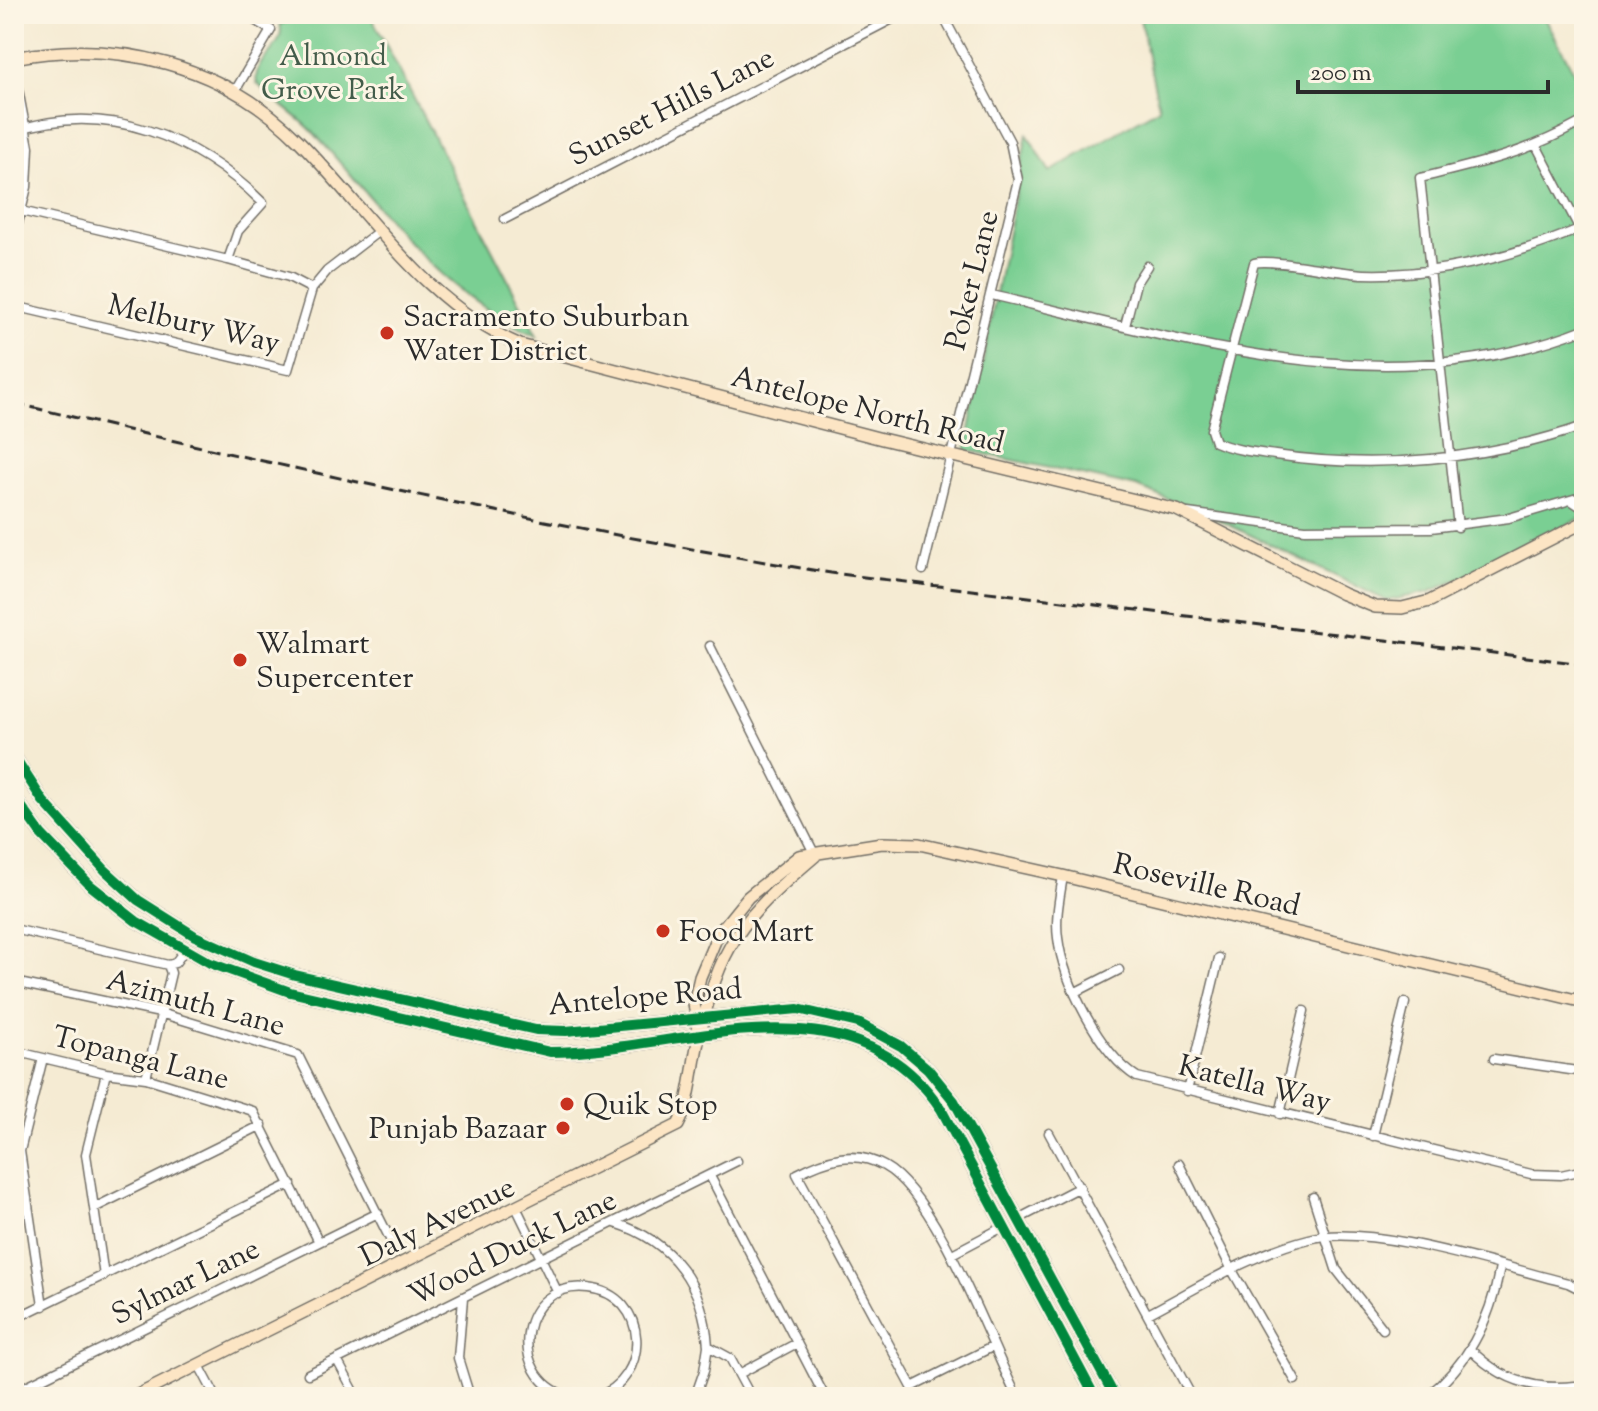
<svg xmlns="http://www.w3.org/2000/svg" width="1598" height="1411" font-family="'Sorts Mill Goudy',serif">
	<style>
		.green { fill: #7acf93; stroke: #527d5f; stroke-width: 2 }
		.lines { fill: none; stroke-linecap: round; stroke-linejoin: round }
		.street-casing { stroke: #726e66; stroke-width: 11 }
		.secondary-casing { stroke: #726e66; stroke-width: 14 }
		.primary-casing { stroke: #726e66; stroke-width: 15 }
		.street { stroke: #fff; stroke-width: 8 }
		.secondary { stroke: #fce5c4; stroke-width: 11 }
		.primary { stroke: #f8bf6c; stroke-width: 12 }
		.rail { stroke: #2b2b2b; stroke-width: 3; stroke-dasharray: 12 6; stroke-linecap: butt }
		.cycleway-casing { stroke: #fcf5e5; stroke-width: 15 }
		.cycleway { stroke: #00873e; stroke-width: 10 }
		.poi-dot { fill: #c8321e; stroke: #fcf5e5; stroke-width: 3 }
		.labels { text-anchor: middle; stroke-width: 6; stroke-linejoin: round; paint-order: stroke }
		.park-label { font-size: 30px; fill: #435c4a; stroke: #fcf5e5 }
		.street-label { font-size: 30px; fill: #2b2b2b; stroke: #fcf5e5 }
		.poi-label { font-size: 30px; fill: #2b2b2b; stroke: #fcf5e5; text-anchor: start }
	</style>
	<rect width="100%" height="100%" fill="#fcf5e5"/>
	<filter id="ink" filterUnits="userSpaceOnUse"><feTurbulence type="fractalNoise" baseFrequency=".0125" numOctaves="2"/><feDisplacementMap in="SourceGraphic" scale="16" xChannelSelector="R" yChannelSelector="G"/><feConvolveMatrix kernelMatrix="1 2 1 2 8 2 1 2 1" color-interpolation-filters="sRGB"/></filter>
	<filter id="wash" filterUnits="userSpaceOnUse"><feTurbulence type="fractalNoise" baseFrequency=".006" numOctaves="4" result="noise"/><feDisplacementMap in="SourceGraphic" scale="32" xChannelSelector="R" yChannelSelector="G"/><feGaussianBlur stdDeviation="1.8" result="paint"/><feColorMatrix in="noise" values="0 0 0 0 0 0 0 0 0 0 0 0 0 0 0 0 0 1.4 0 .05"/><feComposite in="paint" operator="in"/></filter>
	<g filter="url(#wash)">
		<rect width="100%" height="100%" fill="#f5ebd3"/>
		<!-- green -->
		<path class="green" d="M 315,14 L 370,14 L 537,336 C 436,293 384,210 313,132 C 296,114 273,101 257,83 C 251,58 287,49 280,24 Z
			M 1139,14 L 1543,14 L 1584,91 L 1584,516 L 1484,569 L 1429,592 L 1387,601 L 1213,517 L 1137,487 L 966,450 L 1027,134 L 1050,172 L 1159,108 Z"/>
	</g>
	<g filter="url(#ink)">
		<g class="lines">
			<!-- street casing -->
			<g class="street-casing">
				<path id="street" d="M 14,68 L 29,147 L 27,187 L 14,239
					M 235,91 L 271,30 L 244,14
					M 14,131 C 107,100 197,137 263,203 L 238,231 L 228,260
					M 1537,147 L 1584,237
					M 21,211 L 228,260 L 289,277 L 312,289
					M 505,219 L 902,14
					M 1579,229 C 1512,257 1438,276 1364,274 C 1339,273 1271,258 1254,263 L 1211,430 L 1215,442 C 1234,450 1254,452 1275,455 C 1378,470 1485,460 1584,426
					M 14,250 L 17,273 L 14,301
					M 992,295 C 1189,341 1386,407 1584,329
					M 14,306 L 288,370 L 312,289 L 327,271 L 379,231
					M 1125,326 L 1136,283 L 1147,266
					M 1572,501 L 1584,509
					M 1188,513 L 1305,529 L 1431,528 L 1509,518 L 1584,496
					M 1458,527 L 1420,178 C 1481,163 1524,154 1580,123
					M 923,570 L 1018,180 L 1010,142 L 942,14
					M 710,646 L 815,855
					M 1063,876 C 1060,896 1055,917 1058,938 C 1063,981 1100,1054 1137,1077 L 1531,1174 L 1561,1175 L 1584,1170
					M 14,929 L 168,965
					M 168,965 L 175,963 L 184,951
					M 14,982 L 160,1013 L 298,1055 L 393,1245
					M 1076,992 L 1119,970
					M 14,1051 L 106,1073 L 146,1078 L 253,1111 L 319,1242
					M 1494,1059 L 1584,1072
					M 146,1078 L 171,973 L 168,965
					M 1187,1091 L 1219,958
					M 1280,1114 L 1304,1011
					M 1049,1133 L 1192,1397
					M 1373,1136 L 1405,1003
					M 1179,1164 L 1232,1270 L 1295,1380
					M 710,1176 L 825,1397
					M 1313,1197 L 1336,1269 L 1383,1329
					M 94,1208 L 262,1125
					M 517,1209 L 558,1293
					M 1020,1218 L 1080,1187
					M 615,1223 C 673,1241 704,1286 708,1346 L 730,1358 L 751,1397
					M 952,1254 L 1005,1226
					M 104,1276 L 86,1154 L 106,1073
					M 463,1298 L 458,1358 L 470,1397
					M 43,1306 L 20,1151 L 43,1058
					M 1148,1314 C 1199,1287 1253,1253 1309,1239 C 1372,1223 1502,1267 1568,1283 L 1584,1291
					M 14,1319 L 291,1184
					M 992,1347 L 912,1387 L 797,1174 C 826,1159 854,1149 884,1166 C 936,1194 989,1341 1017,1397
					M 1470,1349 C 1499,1379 1534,1391 1575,1386
					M 337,1360 L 357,1397
					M 199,1365 L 216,1397
					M 308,1374 L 737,1161
					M 739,1374 L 797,1343
					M 14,1392 L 378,1213
					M 569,1397 C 503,1376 520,1280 588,1288 C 650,1295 652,1380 596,1397
					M 695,1397 L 704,1371 L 708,1346
					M 1426,1397 C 1468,1365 1491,1318 1500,1267"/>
			</g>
			<!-- secondary casing -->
			<g class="secondary-casing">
				<path id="secondary" d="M 14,58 C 117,38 224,65 299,141 C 371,213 422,302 520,345 L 882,439 L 1177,510 L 1343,594 L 1375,607 L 1402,608 L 1430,601 L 1584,522
					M 699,1037 L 694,1003 L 700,977 L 718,934 L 748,897 L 799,856 L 882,843 L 919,844 L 1063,876 L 1584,1002
					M 134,1397 L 678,1125 C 691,1102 692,1068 698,1042 C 720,943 740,920 815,856"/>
			</g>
			<!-- primary casing -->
			<g class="primary-casing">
				<path id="primary" d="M 14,756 L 43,801 L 105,870 L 138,900 L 195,936 L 254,962 L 295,975 L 536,1030 L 566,1031 L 798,1009 L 858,1023 L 901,1046 L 928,1069 L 954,1101 L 1115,1397
					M 14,796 L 41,834 L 90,885 L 136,921 L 210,963 L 290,992 L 550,1052 C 681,1052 850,973 941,1109 L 1095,1397"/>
			</g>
			<!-- street -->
			<use href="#street" class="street"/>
			<!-- secondary -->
			<use href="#secondary" class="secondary"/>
			<!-- primary -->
			<use href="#primary" class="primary"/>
			<!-- rail -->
			<path class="rail" d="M 14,403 C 285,468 556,528 831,573 L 1584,664"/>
			<!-- cycleway casing -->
			<g class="cycleway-casing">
				<path id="cycleway" d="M 14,756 L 43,801 L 105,870 L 138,900 L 195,936 L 254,962 L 295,975 L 536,1030 L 566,1031 L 798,1009 L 858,1023 L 901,1046 L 928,1069 L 954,1101 L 1115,1397
					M 14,796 L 41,834 L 90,885 L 136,921 L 210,963 L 290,992 L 550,1052 C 681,1052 850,973 941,1109 L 1095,1397"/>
			</g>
			<!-- cycleway -->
			<use href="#cycleway" class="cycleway"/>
		</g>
	</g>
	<!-- markers -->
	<g class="poi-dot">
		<circle cx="387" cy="333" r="8"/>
		<circle cx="240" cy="660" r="8"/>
		<circle cx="663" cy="931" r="8"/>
		<circle cx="567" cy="1104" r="8"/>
		<circle cx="563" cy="1128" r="8"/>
	</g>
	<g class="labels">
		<!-- park labels -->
		<g class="park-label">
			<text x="333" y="65">Almond<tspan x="333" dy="34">Grove Park</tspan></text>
		</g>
		<!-- street labels -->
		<g class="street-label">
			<text transform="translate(671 106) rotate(-27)" y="10">Sunset Hills Lane</text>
			<text transform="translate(971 280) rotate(-76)" y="10">Poker Lane</text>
			<text transform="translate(194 323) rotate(13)" y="10">Melbury Way</text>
			<text transform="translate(868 409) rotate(14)" y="10">Antelope North Road</text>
			<text transform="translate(1207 884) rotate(13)" y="10">Roseville Road</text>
			<text transform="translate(645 996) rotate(-5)" y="10">Antelope Road</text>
			<text transform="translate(196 1002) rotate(15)" y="10">Azimuth Lane</text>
			<text transform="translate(141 1057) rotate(14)" y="10">Topanga Lane</text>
			<text transform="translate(1255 1083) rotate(14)" y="10">Katella Way</text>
			<text transform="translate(437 1221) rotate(-26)" y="10">Daly Avenue</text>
			<text transform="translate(512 1247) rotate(-26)" y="10">Wood Duck Lane</text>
			<text transform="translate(185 1281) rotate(-26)" y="10">Sylmar Lane</text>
		</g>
		<!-- poi labels -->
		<g class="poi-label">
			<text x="403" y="326">Sacramento Suburban<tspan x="403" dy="34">Water District</tspan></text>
			<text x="256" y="653">Walmart<tspan x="256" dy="34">Supercenter</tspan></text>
			<text x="679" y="941">Food Mart</text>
			<text x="583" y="1114">Quik Stop</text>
			<text x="547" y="1138" text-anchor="end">Punjab Bazaar</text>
		</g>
	</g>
	<!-- margin -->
	<rect width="1598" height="1411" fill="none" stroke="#fcf5e5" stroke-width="48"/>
	<!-- scale -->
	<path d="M1298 80v12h250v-12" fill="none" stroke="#2b2b2b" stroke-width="4"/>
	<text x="1310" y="80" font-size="24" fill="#2b2b2b" stroke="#fcf5e5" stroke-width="6" paint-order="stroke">200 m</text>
</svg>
